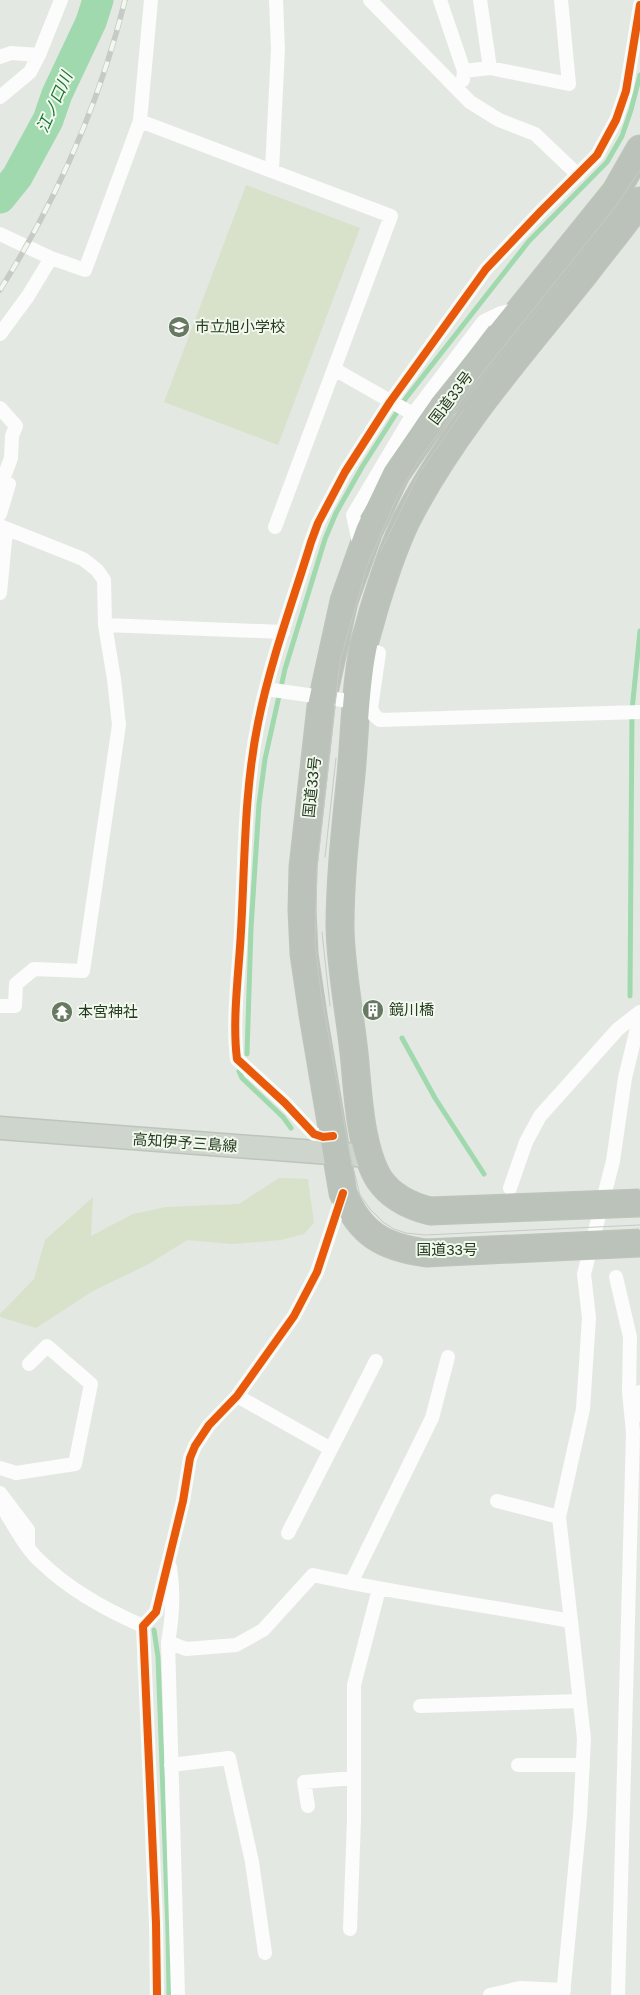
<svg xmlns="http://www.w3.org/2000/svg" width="640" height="1995" font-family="Arial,'Noto Sans JP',sans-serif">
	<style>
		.green { fill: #d8e2ca }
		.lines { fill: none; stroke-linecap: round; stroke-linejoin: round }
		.stream { stroke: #a0d9ae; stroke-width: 5 }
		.river { stroke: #a0d9ae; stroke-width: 31 }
		.primary-casing { stroke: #bdc5bb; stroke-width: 25 }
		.highway-casing { stroke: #bdc5bb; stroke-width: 29 }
		.street { stroke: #fbfcfb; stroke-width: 14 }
		.primary { stroke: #ced5cc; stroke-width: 22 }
		.highway { stroke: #bac2b9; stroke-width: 26 }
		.tram { stroke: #c7cac6; stroke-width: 1 }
		.rail-casing { stroke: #c7cac6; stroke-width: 5.5 }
		.rail { stroke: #f3f8ef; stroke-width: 4; stroke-dasharray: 11; stroke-linecap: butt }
		.highway-bridge-casing { stroke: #bdc5bb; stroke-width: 29; stroke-linecap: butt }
		.highway-bridge { stroke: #bac2b9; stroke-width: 26 }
		.cycleway-casing { stroke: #f3f8ef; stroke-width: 11 }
		.cycleway { stroke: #e8590c; stroke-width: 8 }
		.labels { text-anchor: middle; stroke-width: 4; stroke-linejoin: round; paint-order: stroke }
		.poi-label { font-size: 15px; fill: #243c1f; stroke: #f3f8ef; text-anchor: start }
		.street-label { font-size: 15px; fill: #243c1f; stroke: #f3f8ef }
		.water-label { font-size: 16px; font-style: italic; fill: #177a31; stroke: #f3f8ef }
	</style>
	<rect width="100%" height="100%" fill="#e4e8e2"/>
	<!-- green -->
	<path class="green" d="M 246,185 L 360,228 L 278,445 L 164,402 Z
		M 279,1178 L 308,1179 L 314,1223 L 304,1234 L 281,1240 L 232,1244 L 187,1240 L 149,1264 L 93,1291 L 36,1328 L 0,1317 L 0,1314 L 34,1279 L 45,1240 L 93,1197 L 91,1236 L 133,1214 L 166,1207 L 239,1204 Z"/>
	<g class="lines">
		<!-- stream -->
		<path class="stream" d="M 630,996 L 632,710 L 640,631
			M 402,1038 L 435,1098 L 484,1174
			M 247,1054 L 251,928 L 259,804 L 265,759 L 285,669 L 325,539 L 336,513 L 362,467 L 406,398 L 529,241 L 607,162 L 622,136 L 631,110 L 640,75
			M 239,1071 L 242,1078 L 283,1117 L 291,1128
			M 154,1630 L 158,1657 L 168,1930 L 169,1995"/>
		<!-- river -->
		<path class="river" d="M 0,198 L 17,177 L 48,120 L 57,94 L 91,22 L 98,0"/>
		<!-- primary casing -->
		<g class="primary-casing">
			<path id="primary" d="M 0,1128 L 369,1156"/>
		</g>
		<!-- highway casing -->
		<g class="highway-casing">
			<path id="highway" d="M 430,1211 C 410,1206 391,1197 379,1179 C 361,1150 358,1097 355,1063 C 351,1018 341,973 340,928 C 340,876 346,826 351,775 C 355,733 355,691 363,650 C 365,638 370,625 373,612 C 382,582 392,550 406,521 C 452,430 522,352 585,273 C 603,249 623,226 640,201
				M 426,1253 C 383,1247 360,1234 343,1193 L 313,1015 L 304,954 L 302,910 L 303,867 L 321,706 L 344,601 L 369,531 L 396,474 L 442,407 L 616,191 L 640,149"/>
		</g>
		<!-- street -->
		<path class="street" d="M 370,0 L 470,102 L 499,120 L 535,134 L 578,175
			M 440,0 L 464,71 L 463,80
			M 480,0 L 490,68
			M 0,57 L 11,53 L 39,55
			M 464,71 L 490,68 L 569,84 L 561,0
			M 0,97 L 30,72 L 39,55 L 61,0
			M 140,121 L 391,216 L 275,527
			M 272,170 L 278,49 L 276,0
			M 0,234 L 51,258 L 85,270 L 140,121 L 151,0
			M 0,334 L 28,296 L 51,258
			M 334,369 L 413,414
			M 0,408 L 16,426 L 12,436 L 11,458 L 2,482
			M 0,482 L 9,484 L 0,514
			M 0,526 L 83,559 L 97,570 L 104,580 L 105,625 L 114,679 L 119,725 L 83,971 L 34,969 L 16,984 L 15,1006 L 0,1006
			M 360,547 L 353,515 L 413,414 L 484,321 L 501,313 L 519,309
			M 0,593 L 6,530
			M 105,625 L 283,632
			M 363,648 L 379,653 L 371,708 L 374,715 L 380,720 L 640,712
			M 266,689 L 356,702
			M 333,1136 L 323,1137 L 314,1134 L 285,1103 L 237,1059 C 232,1020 239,971 241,931 C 245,861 244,792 258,723 C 270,662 293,601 311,542 L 318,523 L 345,472 L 390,402 L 486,269 L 541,211 L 597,155 L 616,120 L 626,91 L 640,5
			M 510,1188 L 526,1142 L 540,1116 L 618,1029 L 640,1012
			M 616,1277 L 630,1337 L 629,1392 L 633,1432 L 618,1995
			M 237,1396 L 331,1449
			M 636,1416 L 640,1392
			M 0,1468 L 16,1473 L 75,1464 L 91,1384 L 47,1346 L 29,1364
			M 0,1493 L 28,1530 L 28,1545
			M 497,1501 L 559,1517 L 571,1621
			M 0,1503 C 13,1523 24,1547 42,1563 C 71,1591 106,1610 143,1626
			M 559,1517 L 583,1409 L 589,1318 L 584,1274 L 613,1161 L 625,1078 L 640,1016
			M 288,1533 L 376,1361
			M 170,1567 C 174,1593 173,1615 168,1642 L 178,1995
			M 351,1583 L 432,1418 L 448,1357
			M 168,1642 L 186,1649 L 236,1645 L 263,1630 L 313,1575 C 398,1594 485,1605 571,1621 L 584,1739 L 580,1817 L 563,1995
			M 420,1706 L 579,1701
			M 171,1765 L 229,1758 L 252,1862 L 265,1953
			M 518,1765 L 583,1765
			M 308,1806 L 304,1782 L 354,1778
			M 350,1929 L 354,1819 L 354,1685 L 379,1589
			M 157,1995 L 156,1923 L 143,1626 L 156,1612 L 183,1501 L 190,1458 L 195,1446 L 209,1425 L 237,1396 L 294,1316 L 317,1272 L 343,1194
			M 490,1995 L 520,1988 L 564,1990"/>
		<!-- primary -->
		<use href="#primary" class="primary"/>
		<!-- highway -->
		<use href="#highway" class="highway"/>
		<!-- tram -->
		<path class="tram" d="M 640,170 L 616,206 L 472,386 L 417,463 L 397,497 L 367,566 L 340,661 L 317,868 L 315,944 L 321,993 L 350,1155 L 360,1195 L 370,1209 L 383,1222 L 394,1229 L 406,1233 L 425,1235 L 640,1225
			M 381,551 L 418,475 L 464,409
			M 325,857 L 336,758
			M 322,932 L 330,1006"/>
		<!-- rail casing -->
		<g class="rail-casing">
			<path id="rail" d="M 0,290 C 56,201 100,102 125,0"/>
		</g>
		<!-- rail -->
		<use href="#rail" class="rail"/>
		<!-- highway-bridge casing -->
		<g class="highway-bridge-casing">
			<path id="highway-bridge" d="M 430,1211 L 640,1203
				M 426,1253 L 640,1243"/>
		</g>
		<!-- highway-bridge -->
		<use href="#highway-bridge" class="highway-bridge"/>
		<!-- cycleway casing -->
		<g class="cycleway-casing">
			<path id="cycleway" d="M 333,1136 L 323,1137 L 314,1134 L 285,1103 L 237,1059 C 232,1020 239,971 241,931 C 245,861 244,792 258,723 C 270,662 293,601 311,542 L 318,523 L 345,472 L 390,402 L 486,269 L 541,211 L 597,155 L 616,120 L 626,91 L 640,5
				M 157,1995 L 156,1923 L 143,1626 L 156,1612 L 183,1501 L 190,1458 L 195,1446 L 209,1425 L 237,1396 L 294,1316 L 317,1272 L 343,1193"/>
		</g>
		<!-- cycleway -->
		<use href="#cycleway" class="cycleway"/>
	</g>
	<!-- icons -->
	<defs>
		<g id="school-disc" transform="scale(1.125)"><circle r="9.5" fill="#677863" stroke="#f3f8ef"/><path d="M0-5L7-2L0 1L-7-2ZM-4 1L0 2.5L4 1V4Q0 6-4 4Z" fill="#fff"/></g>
		<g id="building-disc" transform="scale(1.125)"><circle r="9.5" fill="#677863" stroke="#f3f8ef"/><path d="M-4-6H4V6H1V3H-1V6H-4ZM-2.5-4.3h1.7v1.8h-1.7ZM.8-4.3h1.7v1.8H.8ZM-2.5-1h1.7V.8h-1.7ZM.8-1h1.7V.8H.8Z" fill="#fff"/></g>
		<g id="temple-disc" transform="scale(1.125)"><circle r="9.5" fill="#677863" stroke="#f3f8ef"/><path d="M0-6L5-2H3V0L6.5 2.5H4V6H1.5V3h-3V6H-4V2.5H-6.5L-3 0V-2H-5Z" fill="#fff"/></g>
	</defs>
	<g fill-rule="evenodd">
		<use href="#school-disc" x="179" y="327"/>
		<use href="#building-disc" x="373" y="1010"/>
		<use href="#temple-disc" x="62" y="1012"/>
	</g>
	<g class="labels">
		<!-- poi labels -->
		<g class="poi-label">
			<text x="195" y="332">市立旭小学校</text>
			<text x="389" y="1015">鏡川橋</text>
			<text x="78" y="1017">本宮神社</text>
		</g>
		<!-- street labels -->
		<g class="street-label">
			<text transform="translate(451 398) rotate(-53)" y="5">国道33号</text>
			<text transform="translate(312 787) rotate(-84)" y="5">国道33号</text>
			<text transform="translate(185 1143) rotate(4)" y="5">高知伊予三島線</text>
			<text x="447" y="1255">国道33号</text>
		</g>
		<!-- water labels -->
		<g class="water-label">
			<text transform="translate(54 102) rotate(-66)" y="6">江ノ口川</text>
		</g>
	</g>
</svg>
